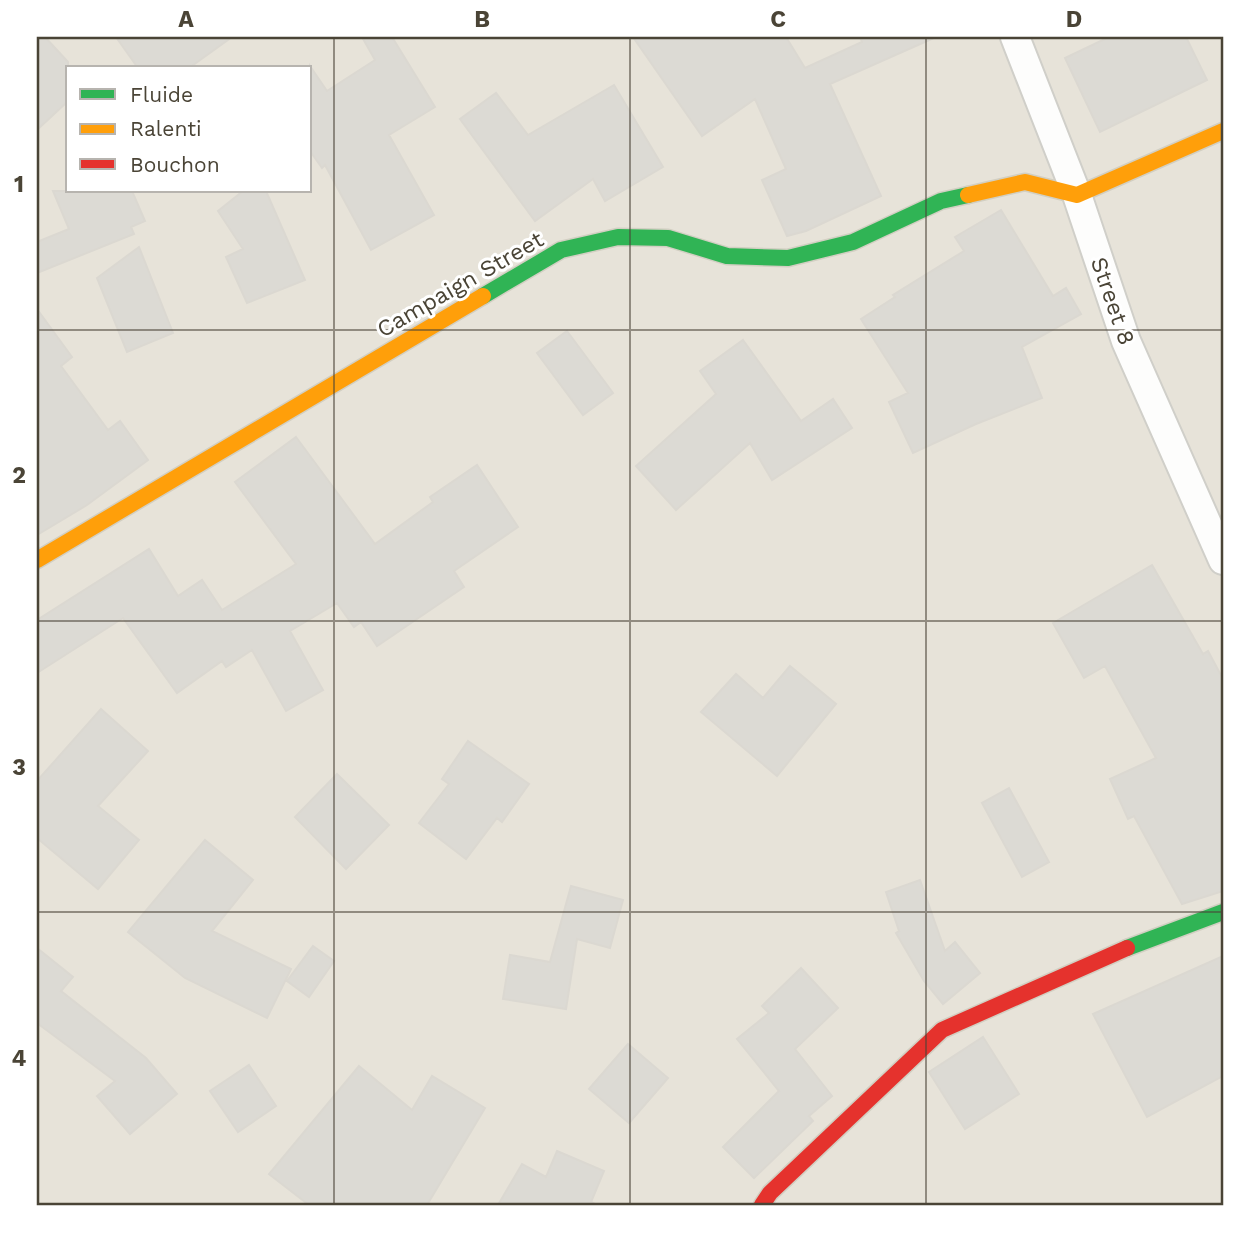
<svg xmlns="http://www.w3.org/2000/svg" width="1260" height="1242" font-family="'Work Sans',sans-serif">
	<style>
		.residential { fill: #e7e3d9; fill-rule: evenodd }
		.building { fill: #dcdad4; stroke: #dbd8d1; stroke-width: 2 }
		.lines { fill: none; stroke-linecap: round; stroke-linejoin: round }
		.street-casing { stroke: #d0cfc9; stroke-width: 32 }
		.fast-casing { stroke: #d2cfc2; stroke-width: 19 }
		.slow-casing { stroke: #d2cfc2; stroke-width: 19 }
		.jam-casing { stroke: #d2cfc2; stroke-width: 19 }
		.street { stroke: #fdfdfc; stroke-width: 28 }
		.fast { stroke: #30b455; stroke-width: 16 }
		.slow { stroke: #ff9f0a; stroke-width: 16 }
		.jam { stroke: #e5322d; stroke-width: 16 }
		.grid { fill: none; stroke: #4a4436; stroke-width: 2; stroke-opacity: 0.55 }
		.labels { text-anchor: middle; stroke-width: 6; stroke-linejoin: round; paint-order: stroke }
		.street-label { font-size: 23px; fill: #4a4436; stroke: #fff }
		.neatline { fill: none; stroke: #4a4436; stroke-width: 2.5 }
		.grid-label { font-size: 23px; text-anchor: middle; font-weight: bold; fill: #4a4436 }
	</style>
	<rect width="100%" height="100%" fill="#f2f1ec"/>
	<!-- residential -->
	<path class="residential" d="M 37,37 L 1223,37 L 1223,1205 L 37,1205 ZM 68,68 L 310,68 L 310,191 L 68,191 Z"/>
	<!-- building -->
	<path class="building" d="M 37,37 L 45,37 L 68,62 L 68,101 L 37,130 Z
		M 116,37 L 232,37 L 189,68 L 138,68 Z
		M 362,37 L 392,37 L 435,107 L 389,135 L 434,215 L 371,250 L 325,165 L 322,168 L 310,151 L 310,66 L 327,91 L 375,60 Z
		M 633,37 L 786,37 L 805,68 L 862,42 L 860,37 L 936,37 L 830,84 L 881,196 L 806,231 L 787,236 L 762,180 L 786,169 L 755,99 L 702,136 Z
		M 1109,37 L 1186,37 L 1207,80 L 1100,132 L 1065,58 Z
		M 614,85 L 663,167 L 605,201 L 593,179 L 535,221 L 460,119 L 496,93 L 528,135 Z
		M 53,191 L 132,191 L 145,221 L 131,227 L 134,234 L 37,273 L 37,242 L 69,229 Z
		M 243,191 L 266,191 L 305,280 L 247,303 L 226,257 L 243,249 L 218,211 Z
		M 1001,210 L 1053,296 L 1066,288 L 1081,314 L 1022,347 L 1042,398 L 976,424 L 913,453 L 889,402 L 908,393 L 861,319 L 895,297 L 893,295 L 964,251 L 955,237 Z
		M 139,247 L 173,333 L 127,352 L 97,278 Z
		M 37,309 L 72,357 L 61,366 L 108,430 L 120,421 L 148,460 L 87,505 L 37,535 Z
		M 567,331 L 613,393 L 583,415 L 537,353 Z
		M 743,340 L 801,421 L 833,399 L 852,428 L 772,480 L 750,443 L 676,510 L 636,466 L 716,394 L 700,371 Z
		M 296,437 L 375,544 L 433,502 L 430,497 L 477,465 L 518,527 L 454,571 L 464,587 L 377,646 L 361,622 L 354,627 L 337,603 L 290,631 L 323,690 L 286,711 L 252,650 L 226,667 L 222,661 L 177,693 L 123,618 L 37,673 L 37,620 L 149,549 L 178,596 L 202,580 L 222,610 L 296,564 L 235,482 Z
		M 1152,565 L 1203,654 L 1208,651 L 1223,679 L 1223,891 L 1182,904 L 1134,816 L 1128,819 L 1110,779 L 1156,758 L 1105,666 L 1084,678 L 1053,623 Z
		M 790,666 L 836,704 L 777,776 L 701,712 L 736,674 L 763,698 Z
		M 101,709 L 148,751 L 98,806 L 139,840 L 98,889 L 37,838 L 37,781 Z
		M 468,741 L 529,784 L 502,822 L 497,818 L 466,859 L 419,823 L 449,784 L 442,779 Z
		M 337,774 L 389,825 L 346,869 L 295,817 Z
		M 1009,788 L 1049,862 L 1022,877 L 982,803 Z
		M 205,840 L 253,880 L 212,931 L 291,969 L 267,1018 L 185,978 L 128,932 Z
		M 920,880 L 945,951 L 955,942 L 980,973 L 943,1004 L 924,981 L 896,933 L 899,931 L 886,892 Z
		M 571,886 L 623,900 L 610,948 L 577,939 L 566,1009 L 503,999 L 510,955 L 550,962 Z
		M 313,946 L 334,961 L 309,997 L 287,981 Z
		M 37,948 L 73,977 L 61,991 L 146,1058 L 177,1094 L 130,1134 L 97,1096 L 115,1081 L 37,1023 Z
		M 1223,956 L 1223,1076 L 1147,1117 L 1093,1014 Z
		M 801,968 L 838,1008 L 795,1049 L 832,1096 L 809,1116 L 813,1121 L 754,1178 L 723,1147 L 779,1091 L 737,1039 L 769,1013 L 762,1006 Z
		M 983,1037 L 1019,1094 L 965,1129 L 929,1072 Z
		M 628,1044 L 668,1078 L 629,1123 L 589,1089 Z
		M 249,1065 L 276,1106 L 238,1132 L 210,1091 Z
		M 359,1066 L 412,1110 L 432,1076 L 485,1108 L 427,1205 L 309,1205 L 269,1174 Z
		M 557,1151 L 604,1171 L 591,1202 L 597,1205 L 498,1205 L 522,1164 L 546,1177 Z"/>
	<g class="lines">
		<!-- street casing -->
		<g class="street-casing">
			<path id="street" d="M 1015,37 L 1077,195 L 1126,341 L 1223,560"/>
		</g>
		<!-- fast casing -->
		<g class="fast-casing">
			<path id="fast" d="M 483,296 L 561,250 L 618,237 L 668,238 L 727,256 L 788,258 L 853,242 L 941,201 L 968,195
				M 1127,948 L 1223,912"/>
		</g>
		<!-- slow casing -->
		<g class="slow-casing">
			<path id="slow" d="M 968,195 L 1025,182 L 1077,195 L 1223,131
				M 37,560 L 483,296"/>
		</g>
		<!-- jam casing -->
		<g class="jam-casing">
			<path id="jam" d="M 762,1205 L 770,1193 L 942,1030 L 1127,948"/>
		</g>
		<!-- street -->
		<use href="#street" class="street"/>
		<!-- fast -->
		<use href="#fast" class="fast"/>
		<!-- slow -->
		<use href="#slow" class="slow"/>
		<!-- jam -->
		<use href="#jam" class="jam"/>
	</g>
	<!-- grid -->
	<path class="grid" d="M 334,37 L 334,1205M 630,37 L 630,1205M 926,37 L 926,1205M 37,330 L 1223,330M 37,621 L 1223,621M 37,912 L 1223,912"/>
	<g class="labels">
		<!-- street labels -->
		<g class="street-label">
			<text transform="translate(460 284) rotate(-30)" y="8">Campaign Street</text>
			<text transform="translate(1113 301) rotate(71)" y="8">Street 8</text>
		</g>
	</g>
	<!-- border -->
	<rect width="1260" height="1242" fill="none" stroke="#ffffff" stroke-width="77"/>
	<!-- legend -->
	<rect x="66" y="66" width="245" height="126" fill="#ffffff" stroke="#b7b4af" stroke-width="2"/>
	<rect x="80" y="89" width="35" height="10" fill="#30b455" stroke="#b7b4af" stroke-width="2"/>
	<text x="130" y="102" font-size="21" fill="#4a4436">Fluide</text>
	<rect x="80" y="124" width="35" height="10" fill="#ff9f0a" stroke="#b7b4af" stroke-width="2"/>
	<text x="130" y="136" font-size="21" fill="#4a4436">Ralenti</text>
	<rect x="80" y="159" width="35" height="10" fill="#e5322d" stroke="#b7b4af" stroke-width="2"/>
	<text x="130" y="172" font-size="21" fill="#4a4436">Bouchon</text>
	<rect x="38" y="38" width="1184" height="1166" class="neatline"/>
	<g class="grid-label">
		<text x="186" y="27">A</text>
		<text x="482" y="27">B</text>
		<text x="778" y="27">C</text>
		<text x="1074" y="27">D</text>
		<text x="19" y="192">1</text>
		<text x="19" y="483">2</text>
		<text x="19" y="775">3</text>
		<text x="19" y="1066">4</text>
	</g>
</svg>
